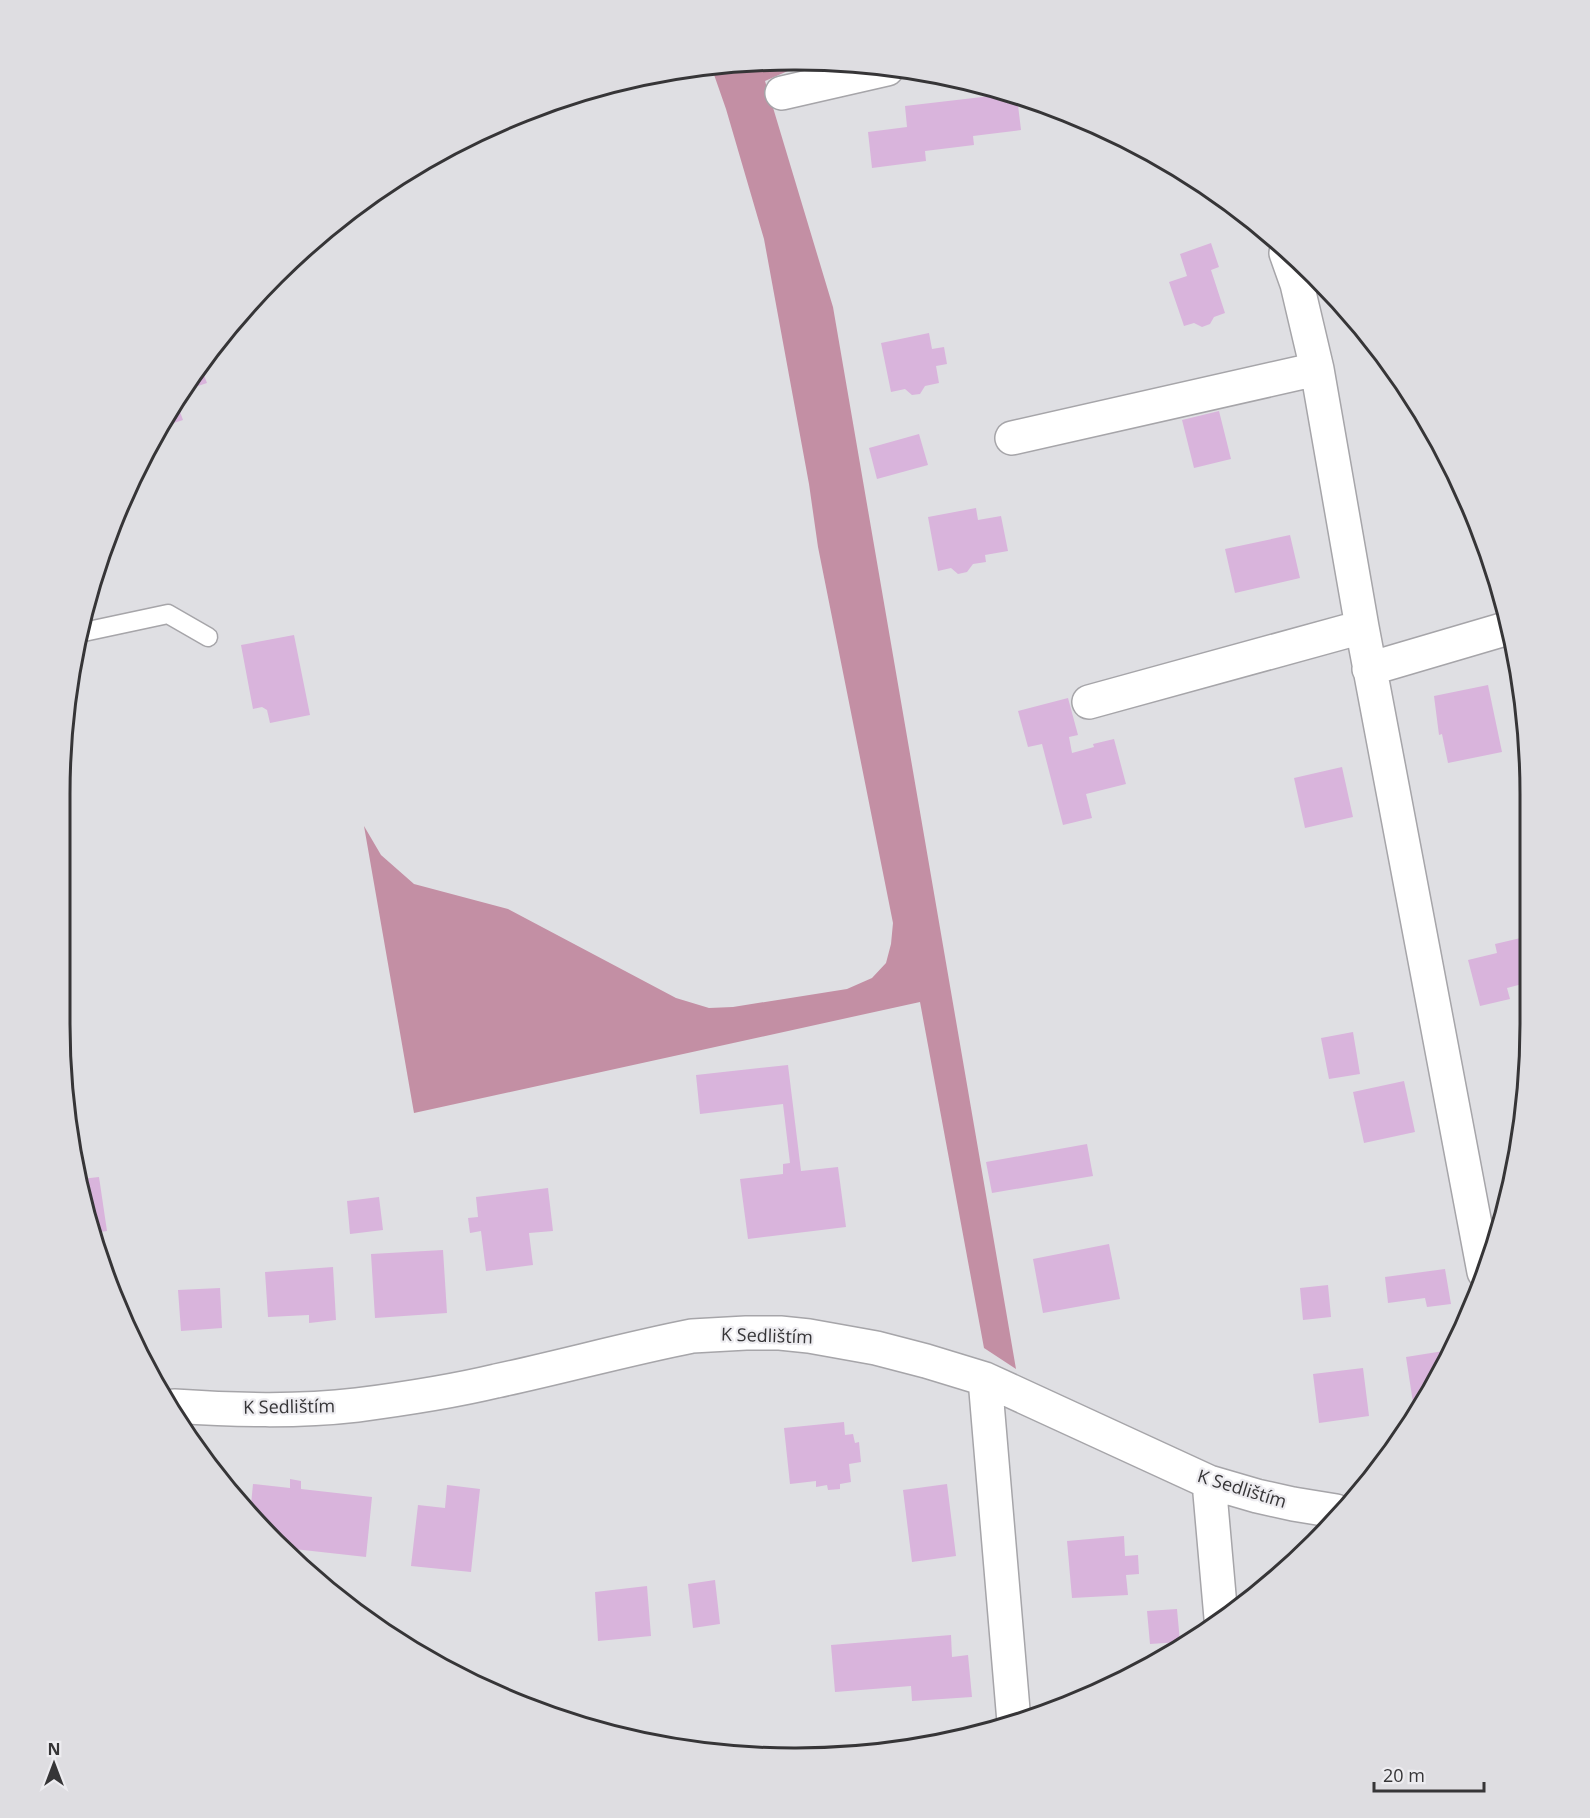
<svg xmlns="http://www.w3.org/2000/svg" width="1590" height="1818" font-family="'Open Sans',sans-serif">
	<style>
		.forest { fill: #c38fa4 }
		.building { fill: #d9b4dc }
		.lines { fill: none; stroke-linecap: round; stroke-linejoin: round }
		.lane-casing { stroke: #a6a5a9; stroke-width: 21 }
		.street-casing { stroke: #a6a5a9; stroke-width: 36 }
		.lane { stroke: #fff; stroke-width: 18 }
		.street { stroke: #fff; stroke-width: 33 }
		.labels { text-anchor: middle; stroke-width: 4.5; stroke-linejoin: round; paint-order: stroke }
		.street-label { font-size: 18px; fill: #363537; stroke: #edecf0 }
		.rim { fill: none; stroke: #363537; stroke-width: 3 }
	</style>
	<rect width="100%" height="100%" fill="#dfdfe3"/>
	<!-- forest -->
	<path class="forest" d="M 806,63 L 765,81 L 833,307 L 1016,1369 L 984,1348 L 920,1002 L 414,1113 L 364,826 L 381,855 L 414,884 L 508,909 L 676,998 L 709,1008 L 733,1007 L 847,989 L 872,978 L 886,963 L 891,944 L 893,923 L 818,547 L 809,484 L 764,239 L 726,109 L 711,66 Z"/>
	<!-- building -->
	<path class="building" d="M 1008,94 L 1017,97 L 1021,130 L 973,136 L 974,145 L 925,151 L 926,161 L 872,168 L 868,132 L 907,127 L 905,106 Z
		M 1211,243 L 1219,267 L 1211,270 L 1225,313 L 1214,317 L 1210,324 L 1202,327 L 1194,323 L 1184,326 L 1169,282 L 1187,276 L 1180,254 Z
		M 929,333 L 932,349 L 944,347 L 947,364 L 936,366 L 939,383 L 925,386 L 920,394 L 912,395 L 905,389 L 891,392 L 881,343 Z
		M 200,365 L 207,383 L 183,391 Z
		M 176,401 L 183,420 L 158,428 Z
		M 1219,411 L 1231,459 L 1194,468 L 1182,420 Z
		M 919,434 L 928,465 L 877,479 L 869,448 Z
		M 976,508 L 978,520 L 1001,516 L 1008,551 L 985,555 L 986,562 L 973,564 L 967,572 L 958,574 L 951,568 L 938,571 L 928,517 Z
		M 1290,535 L 1300,578 L 1235,593 L 1225,549 Z
		M 294,635 L 310,715 L 270,723 L 267,710 L 262,707 L 253,709 L 241,645 Z
		M 1488,685 L 1502,752 L 1448,763 L 1442,734 L 1439,735 L 1434,696 Z
		M 1068,698 L 1078,735 L 1069,737 L 1072,753 L 1094,747 L 1093,744 L 1114,739 L 1126,784 L 1086,794 L 1092,818 L 1063,825 L 1042,744 L 1028,747 L 1018,711 Z
		M 1342,767 L 1353,817 L 1305,828 L 1294,778 Z
		M 1525,937 L 1530,955 L 1530,982 L 1507,988 L 1510,999 L 1480,1006 L 1468,960 L 1497,953 L 1495,944 Z
		M 1353,1032 L 1360,1074 L 1329,1079 L 1321,1038 Z
		M 788,1065 L 801,1171 L 838,1167 L 846,1227 L 748,1239 L 740,1179 L 783,1174 L 783,1164 L 790,1163 L 783,1104 L 700,1114 L 696,1075 Z
		M 1404,1081 L 1415,1132 L 1364,1143 L 1353,1092 Z
		M 1087,1144 L 1093,1176 L 992,1193 L 986,1162 Z
		M 99,1177 L 107,1231 L 93,1233 L 85,1213 L 81,1179 Z
		M 548,1188 L 553,1231 L 529,1233 L 533,1265 L 486,1271 L 481,1231 L 470,1233 L 468,1218 L 478,1217 L 476,1197 Z
		M 379,1197 L 383,1230 L 350,1234 L 347,1201 Z
		M 1109,1244 L 1120,1299 L 1043,1313 L 1033,1259 Z
		M 443,1250 L 447,1313 L 375,1318 L 371,1254 Z
		M 333,1267 L 336,1320 L 309,1323 L 309,1315 L 268,1317 L 265,1272 Z
		M 1445,1269 L 1451,1304 L 1427,1307 L 1425,1298 L 1388,1303 L 1385,1277 Z
		M 1328,1285 L 1331,1317 L 1303,1320 L 1300,1288 Z
		M 220,1288 L 222,1328 L 181,1331 L 178,1290 Z
		M 1450,1350 L 1418,1408 L 1414,1409 L 1406,1357 Z
		M 1363,1368 L 1369,1416 L 1319,1423 L 1313,1374 Z
		M 844,1422 L 845,1435 L 853,1434 L 855,1443 L 859,1442 L 861,1462 L 849,1464 L 851,1482 L 840,1484 L 840,1489 L 828,1490 L 827,1485 L 816,1487 L 816,1481 L 790,1484 L 784,1428 Z
		M 290,1479 L 301,1481 L 301,1489 L 372,1497 L 366,1557 L 285,1548 L 250,1515 L 253,1484 L 290,1488 Z
		M 947,1484 L 956,1556 L 912,1562 L 903,1490 Z
		M 447,1485 L 480,1489 L 471,1572 L 411,1566 L 418,1505 L 445,1508 Z
		M 1124,1536 L 1125,1556 L 1138,1555 L 1139,1574 L 1126,1575 L 1128,1595 L 1072,1598 L 1067,1541 Z
		M 715,1580 L 720,1624 L 693,1628 L 688,1584 Z
		M 647,1586 L 651,1636 L 598,1641 L 595,1592 Z
		M 1177,1609 L 1180,1642 L 1150,1644 L 1147,1611 Z
		M 951,1635 L 952,1657 L 968,1655 L 972,1697 L 912,1701 L 911,1686 L 835,1692 L 831,1645 Z"/>
	<g class="lines">
		<!-- lane casing -->
		<g class="lane-casing">
			<path id="lane" d="M 79,633 L 168,614 L 208,637"/>
		</g>
		<!-- street casing -->
		<g class="street-casing">
			<path id="street" d="M 782,93 L 887,69
				M 1286,253 L 1297,284 L 1317,369
				M 1012,438 L 1317,369 L 1362,627 L 1484,1272
				M 1369,669 L 1505,629
				M 1089,702 L 1362,627
				M 985,1379 L 1014,1722
				M 174,1406 C 235,1410 296,1412 357,1405 C 403,1399 450,1392 496,1381 C 562,1367 626,1349 692,1336 L 746,1333 L 780,1333 L 809,1336 L 876,1348 L 926,1361 L 985,1379 L 1209,1482 L 1257,1496 L 1293,1504 L 1336,1511
				M 1209,1482 L 1221,1618"/>
		</g>
		<!-- lane -->
		<use href="#lane" class="lane"/>
		<!-- street -->
		<use href="#street" class="street"/>
	</g>
	<g class="labels">
		<!-- street labels -->
		<g class="street-label">
			<text transform="translate(767 1336) rotate(2)" y="6">K Sedlištím</text>
			<text transform="translate(289 1407) rotate(-1)" y="6">K Sedlištím</text>
			<text transform="translate(1242 1489) rotate(17)" y="6">K Sedlištím</text>
		</g>
	</g>
	<!-- crop -->
	<path d="M0 0H1590V1818H0ZM794 70H796A724 724 0 0 1 1520 794V1024A724 724 0 0 1 796 1748H794A724 724 0 0 1 70 1024V794A724 724 0 0 1 794 70Z" fill="#dedde1" fill-rule="evenodd"/>
	<path class="rim" d="M794 70H796A724 724 0 0 1 1520 794V1024A724 724 0 0 1 796 1748H794A724 724 0 0 1 70 1024V794A724 724 0 0 1 794 70Z"/>
	<!-- north arrow -->
	<g transform="translate(54 1764)" stroke="#edecf0" stroke-width="4.5" paint-order="stroke">
	<path d="M0-4.5L10 22L0 15L-10 22Z" fill="#363537"/>
	<text y="-9" font-size="16" font-weight="bold" text-anchor="middle" fill="#363537">N</text>
	</g>
	<!-- scale -->
	<path d="M1374 1782v9h110v-9" fill="none" stroke="#363537" stroke-width="3"/>
	<text x="1383" y="1782" font-size="18" fill="#363537" stroke="#edecf0" stroke-width="4.5" paint-order="stroke">20 m</text>
</svg>
